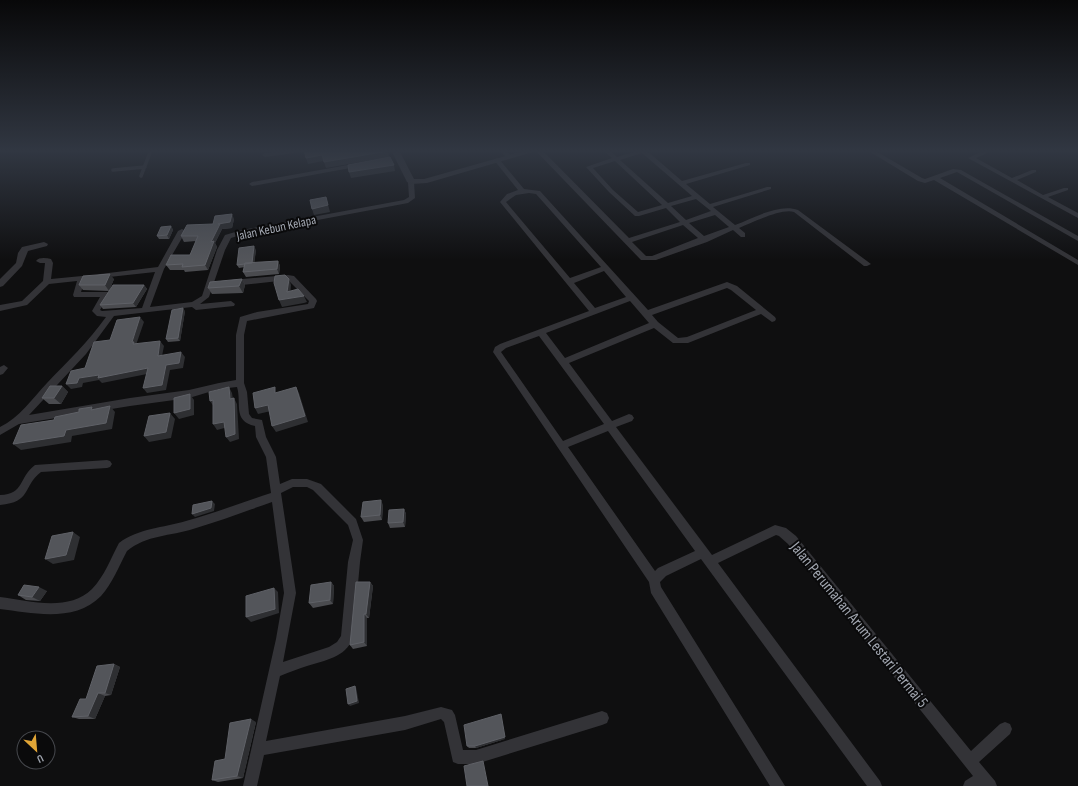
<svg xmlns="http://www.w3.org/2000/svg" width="1078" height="786" font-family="'Sofia Sans Condensed',sans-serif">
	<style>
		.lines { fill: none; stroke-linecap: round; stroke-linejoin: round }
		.service { stroke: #333337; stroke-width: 3.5 }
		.minor { fill: #333337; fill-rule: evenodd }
		.tertiary { fill: #333337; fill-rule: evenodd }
		.wall { fill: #4a4b4f }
		.shaded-wall { fill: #2e2f32 }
		.building { fill: #53555a; stroke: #5f6167 }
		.labels { text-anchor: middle; stroke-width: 4; stroke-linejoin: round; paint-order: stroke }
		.street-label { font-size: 13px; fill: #a1a6b0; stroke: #0a0a0b }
		.near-street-label { font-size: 16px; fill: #a1a6b0; stroke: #0a0a0b }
	</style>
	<rect width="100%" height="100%" fill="#0f0f10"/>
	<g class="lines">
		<!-- service -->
		<path class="service" d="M 113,170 L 145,167
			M 141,176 L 151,150"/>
		<!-- minor -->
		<path class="minor" d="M 287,150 L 304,150 L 301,152 L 265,157 L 262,155 L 265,153 Z
			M 499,150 L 506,150 L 512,157 L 507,158 Z
			M 535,150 L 542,150 L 629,238 L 680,222 L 666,208 L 639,216 L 635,216 L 609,192 L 586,167 L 612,158 L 603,150 L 610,150 L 617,157 L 640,150 L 646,150 L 682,181 L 746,163 L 750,163 L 750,165 L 686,184 L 710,204 L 767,187 L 771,187 L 771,189 L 713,207 L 735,225 C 754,218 779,203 798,210 L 871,264 L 867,266 L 864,266 L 794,212 C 781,208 752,223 739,228 L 745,233 L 745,237 L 741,237 L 733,230 L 707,242 L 656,260 L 641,260 ZM 642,153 L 692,196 L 668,203 L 620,160 ZM 615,161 L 662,205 L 638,212 L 613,190 L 593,168 ZM 696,199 L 711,211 L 686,220 L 671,206 ZM 715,215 L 729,227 L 704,236 L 689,223 ZM 683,225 L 698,238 L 652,256 L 646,256 L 632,242 Z
			M 867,150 L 874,150 L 922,178 L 925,179 L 953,169 L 961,170 L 1078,236 L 1078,241 L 957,172 L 940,178 L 1078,260 L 1078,265 L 934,180 L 925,183 L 918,181 Z
			M 985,150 L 994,150 L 976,158 L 1012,178 L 1032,170 L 1036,170 L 1036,172 L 1017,180 L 1043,195 L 1064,188 L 1068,188 L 1068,190 L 1048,197 L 1078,213 L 1078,218 L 968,158 Z
			M 497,158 L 499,159 L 524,189 L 540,191 L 648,310 L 727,282 L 737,286 L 775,317 L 776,319 L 775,321 L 772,322 L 761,314 L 688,343 L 673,343 L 654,328 L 569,363 L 612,421 L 629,414 L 632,415 L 634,418 L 632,421 L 616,427 L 712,555 L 775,525 L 786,528 L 796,536 L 971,751 L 1000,724 L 1005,722 L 1010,724 L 1012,729 L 1010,734 L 979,762 L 995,781 L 997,786 L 963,786 L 965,781 L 973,776 L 788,544 L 779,536 L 776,535 L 718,563 L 880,781 L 882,786 L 867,786 L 701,559 L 666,576 L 660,582 L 661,587 L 785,786 L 770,786 L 651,593 L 649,582 L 493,352 L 495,347 L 500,344 L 589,311 L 500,202 L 507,194 L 518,190 L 494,160 ZM 529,193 L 536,194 L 601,267 L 570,278 L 506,202 L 516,195 ZM 604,271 L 626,297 L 595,308 L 574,283 ZM 727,288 L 731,290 L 756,310 L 687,337 L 678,338 L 658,322 L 652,315 ZM 630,301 L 649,323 L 565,358 L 546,333 ZM 539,336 L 604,424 L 563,441 L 501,352 L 506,348 ZM 608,431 L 695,551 L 658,568 L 655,571 L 568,447 Z
			M 359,163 L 362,165 L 361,166 L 252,186 L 249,184 L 252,182 Z
			M 411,180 L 414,182 L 415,198 L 408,203 L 244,234 L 231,238 L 225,250 L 209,297 L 200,304 L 231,301 L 235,304 L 234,306 L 196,310 L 192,307 L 114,316 L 86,354 L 29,415 L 130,398 L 189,390 L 219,383 L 236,380 L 236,335 L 240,317 L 257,312 L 308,304 L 309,301 L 288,280 L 232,286 L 228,283 L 232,280 L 288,275 L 294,276 L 316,299 L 317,301 L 314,308 L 247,321 L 244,335 L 244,383 L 247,392 L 249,414 L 252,418 L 262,420 L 266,437 L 276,457 L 280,484 L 292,479 L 307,479 L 321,484 L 356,519 L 363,540 L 360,562 L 353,638 C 345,658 325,660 307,666 C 298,669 289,672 280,676 L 266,741 L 405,716 L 441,707 L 452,710 L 455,715 L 463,750 L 476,750 L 602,711 L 607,713 L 609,718 L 607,723 L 602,725 L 476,764 L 458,764 L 453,762 L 444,722 L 441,719 L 405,730 L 264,755 L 257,786 L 243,786 L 276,639 L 284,593 L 272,502 C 246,511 220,521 193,529 C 171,536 146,535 127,551 C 119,566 112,584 101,596 C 75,623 32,613 0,609 L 0,597 C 29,601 69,612 92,589 C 104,577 111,558 119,543 C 139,528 163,528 186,521 C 215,513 243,502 271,493 L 266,457 L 256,437 L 255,426 C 232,421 242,403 237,387 L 219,389 L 189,398 L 130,406 L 19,424 L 0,435 L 0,427 C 20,417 32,399 47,383 C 67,362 89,341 106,317 L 97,316 L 92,311 L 100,297 L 74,297 L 73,295 L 77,281 L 49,284 L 27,305 L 0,311 L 0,305 L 22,301 L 43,281 L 45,263 L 40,263 L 36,261 C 39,257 46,258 51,259 L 53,263 L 51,279 L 82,276 L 86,278 L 81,292 L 109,292 L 110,294 L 100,310 L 102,311 L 142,308 L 155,272 L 100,278 L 96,276 L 100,274 L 158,267 L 178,231 L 182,229 L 186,231 L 164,269 L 150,307 L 192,302 L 202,296 L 217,250 L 225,235 L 242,230 L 404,200 L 409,197 L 408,182 ZM 293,487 L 307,487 L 313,490 L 348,525 L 353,540 L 348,562 L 341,636 L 337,642 L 329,647 L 283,662 L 296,593 L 281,493 Z
			M 44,242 L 48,244 L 47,246 L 28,251 L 22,266 L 3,286 L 0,287 L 0,279 L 16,263 L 18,253 L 22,247 Z
			M 4,365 L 8,368 L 3,374 L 0,375 L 0,367 Z
			M 107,460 L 110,461 L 112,464 L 110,467 L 107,468 L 41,472 C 22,487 32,502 0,505 L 0,495 C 25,494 18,478 35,465 Z"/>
		<!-- tertiary -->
		<path class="tertiary" d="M 391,150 L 399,150 L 414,179 L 424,179 L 527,150 L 540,150 L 427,183 L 411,184 L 407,182 Z"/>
	</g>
	<!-- wall -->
	<path class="wall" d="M 234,219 L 232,228 L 222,229 L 215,243 L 217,247 L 208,270 L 185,272 L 184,270 L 170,270 L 166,265 L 190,255 L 196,241 L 184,242 L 181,236 L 213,224 Z
		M 171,226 L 173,230 L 169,239 L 159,239 L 157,236 Z
		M 256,250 L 254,263 L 278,261 L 280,266 L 279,274 L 246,277 L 243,272 L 245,267 L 239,268 L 237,265 Z
		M 114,279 L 109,291 L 83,290 L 79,285 Z
		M 242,279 L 245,285 L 243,293 L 212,294 L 208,288 Z
		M 144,285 L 147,289 L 136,307 L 103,309 L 100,305 Z
		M 185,311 L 180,341 L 168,342 L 166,339 Z
		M 62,386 L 68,392 L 61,404 L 49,404 L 42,398 Z
		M 383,505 L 382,520 L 364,522 L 361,517 Z
		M 404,509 L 406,514 L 405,527 L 390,528 L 388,523 Z
		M 331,582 L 334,586 L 333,604 L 313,608 L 309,603 Z
		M 370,582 L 373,586 L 369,618 L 367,618 L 367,646 L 353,649 L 350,645 Z
		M 47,591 L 40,601 L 26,600 L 18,595 Z
		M 114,664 L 120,667 L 111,695 L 105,696 L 95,719 L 79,719 L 72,717 Z
		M 256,722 L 243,778 L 218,782 L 212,780 L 225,759 Z
		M 505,739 L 476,748 L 469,748 L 467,746 Z"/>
	<!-- shaded-wall -->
	<path class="shaded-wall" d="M 388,151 L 389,157 L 326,168 L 324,162 Z
		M 322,155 L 323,161 L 308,164 L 306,158 Z
		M 394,165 L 395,171 L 351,178 L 349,172 Z
		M 326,197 L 330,212 L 314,215 L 312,209 Z
		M 232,214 L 234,219 L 232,228 L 222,229 L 215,243 L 217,247 L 208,270 L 205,265 L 211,242 L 218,224 Z
		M 171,226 L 173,230 L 169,239 L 167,235 Z
		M 254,246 L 256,250 L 254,266 L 252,263 Z
		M 278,261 L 280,266 L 279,274 L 277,269 Z
		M 110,274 L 114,279 L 109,291 L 105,285 Z
		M 242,279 L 245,285 L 243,293 L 239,286 Z
		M 289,279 L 291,285 L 290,298 L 287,292 Z
		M 144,285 L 147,289 L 136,307 L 133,303 Z
		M 304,296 L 307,302 L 304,303 L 282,307 L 279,300 Z
		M 183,308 L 185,311 L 180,341 L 178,338 Z
		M 140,317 L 144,322 L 136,345 L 136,349 L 132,342 Z
		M 160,341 L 164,346 L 161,361 L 158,356 Z
		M 181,352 L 185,357 L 183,368 L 170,370 L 166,390 L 147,393 L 143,388 L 166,365 Z
		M 148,368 L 152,373 L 102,383 L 99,380 L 83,383 L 82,387 L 71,389 L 66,384 L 79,378 Z
		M 62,386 L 68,392 L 61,404 L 54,398 Z
		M 229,387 L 232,393 L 234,405 L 230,399 Z
		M 296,387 L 299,393 L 308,422 L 276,432 L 272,426 Z
		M 190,394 L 194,400 L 194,415 L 179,419 L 174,413 Z
		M 234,398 L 237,404 L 239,439 L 230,442 L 226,437 Z
		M 213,400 L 214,407 L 210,401 Z
		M 268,405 L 271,411 L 258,414 L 255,408 Z
		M 110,406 L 115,412 L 112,429 L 72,436 L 71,442 L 21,450 L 13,444 L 66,430 Z
		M 170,413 L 175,419 L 171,438 L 149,442 L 144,436 Z
		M 224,422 L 228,427 L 217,430 L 213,424 Z
		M 381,500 L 383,505 L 382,520 L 380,515 Z
		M 212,501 L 215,504 L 214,511 L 195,517 L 192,514 Z
		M 404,509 L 406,514 L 405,527 L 403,522 Z
		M 73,532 L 80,537 L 74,560 L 53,564 L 45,559 Z
		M 331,582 L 334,586 L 333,604 L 330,600 Z
		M 370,582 L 373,586 L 369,618 L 366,614 Z
		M 39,587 L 47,591 L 40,601 L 32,597 Z
		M 274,588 L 278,592 L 279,613 L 251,622 L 246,617 Z
		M 364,614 L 367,618 L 367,646 L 364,642 Z
		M 114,664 L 120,667 L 111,695 L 105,693 Z
		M 355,686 L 356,687 L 359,703 L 350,706 L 348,704 Z
		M 98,693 L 105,696 L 95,719 L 88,716 Z
		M 501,714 L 505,739 L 476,748 L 475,746 Z
		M 251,719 L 256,722 L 243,778 L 237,776 Z"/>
	<!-- building -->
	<path class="building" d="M 304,150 L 388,150 L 388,151 L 324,162 L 322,155 L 306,158 Z
		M 390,157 L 394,165 L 349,172 L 348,165 Z
		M 326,197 L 328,205 L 312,209 L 310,200 Z
		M 232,214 L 230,222 L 218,224 L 220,224 L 211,242 L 214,241 L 205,265 L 182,267 L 183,264 L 166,265 L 171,255 L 190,255 L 198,236 L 181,236 L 187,225 L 213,224 L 215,216 Z
		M 171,226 L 167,235 L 157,236 L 161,227 Z
		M 254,246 L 252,263 L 237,265 L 239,248 Z
		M 278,261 L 277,269 L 243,272 L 245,263 Z
		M 110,274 L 105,285 L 79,285 L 83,276 Z
		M 285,275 L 289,279 L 287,292 L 298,289 L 304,296 L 279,300 L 274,283 L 275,276 Z
		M 242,279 L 239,286 L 208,288 L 210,282 Z
		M 113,285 L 144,285 L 133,303 L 100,305 Z
		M 183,308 L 178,338 L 166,339 L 172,310 Z
		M 140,317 L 132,342 L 134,342 L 133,344 L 160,341 L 158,356 L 181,352 L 179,363 L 166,365 L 162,385 L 143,388 L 148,368 L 98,378 L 99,375 L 79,378 L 77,383 L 66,384 L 71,371 L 85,368 L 94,342 L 110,340 L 117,320 Z
		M 50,386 L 62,386 L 54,398 L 42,398 Z
		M 229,387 L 230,399 L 234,398 L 235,434 L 226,437 L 224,422 L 213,424 L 213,400 L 210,401 L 209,392 Z
		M 275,387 L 275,393 L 296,387 L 305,416 L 272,426 L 268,405 L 255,408 L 253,393 Z
		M 190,394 L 190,409 L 174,413 L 174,398 Z
		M 110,406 L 106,423 L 66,430 L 64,436 L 13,444 L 21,425 L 54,420 L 55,417 L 79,412 L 79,409 L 92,407 L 91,410 Z
		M 170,413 L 166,432 L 144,436 L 149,416 Z
		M 381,500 L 380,515 L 361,517 L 363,502 Z
		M 212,501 L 211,508 L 192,514 L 193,505 Z
		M 404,509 L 403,522 L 388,523 L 389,510 Z
		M 73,532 L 66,555 L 45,559 L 52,536 Z
		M 331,582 L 330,600 L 309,603 L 311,585 Z
		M 356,582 L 370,582 L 366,614 L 364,614 L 364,642 L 350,645 Z
		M 24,585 L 39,587 L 32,597 L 18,595 Z
		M 274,588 L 275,609 L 246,617 L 246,596 Z
		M 114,664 L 105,693 L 98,693 L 88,716 L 72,717 L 80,699 L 86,699 L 97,666 Z
		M 355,686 L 357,701 L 348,704 L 346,689 Z
		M 501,714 L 505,737 L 475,746 L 467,746 L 464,725 Z
		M 251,719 L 237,776 L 212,780 L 215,761 L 225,759 L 230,723 Z
		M 483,761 L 488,786 L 467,786 L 464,766 Z"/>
	<!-- sky -->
	<linearGradient id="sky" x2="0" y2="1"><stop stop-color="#080809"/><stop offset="0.58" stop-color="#313742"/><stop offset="1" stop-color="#313742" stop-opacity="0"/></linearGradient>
	<rect width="1078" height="260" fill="url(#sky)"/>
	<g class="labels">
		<!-- street labels -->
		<g class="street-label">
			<text transform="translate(276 227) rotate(-12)" y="5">Jalan Kebun Kelapa</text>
		</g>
		<!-- near-street labels -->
		<g class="near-street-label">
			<text transform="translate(860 624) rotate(51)" y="6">Jalan Perumahan Arum Lestari Permai 5</text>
		</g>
	</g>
	<!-- north arrow -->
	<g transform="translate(36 750) rotate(154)"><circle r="19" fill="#0a0a0b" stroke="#46484d"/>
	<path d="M0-3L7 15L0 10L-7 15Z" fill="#e1a536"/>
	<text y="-6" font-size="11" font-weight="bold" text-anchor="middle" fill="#a1a6b0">U</text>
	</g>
</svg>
